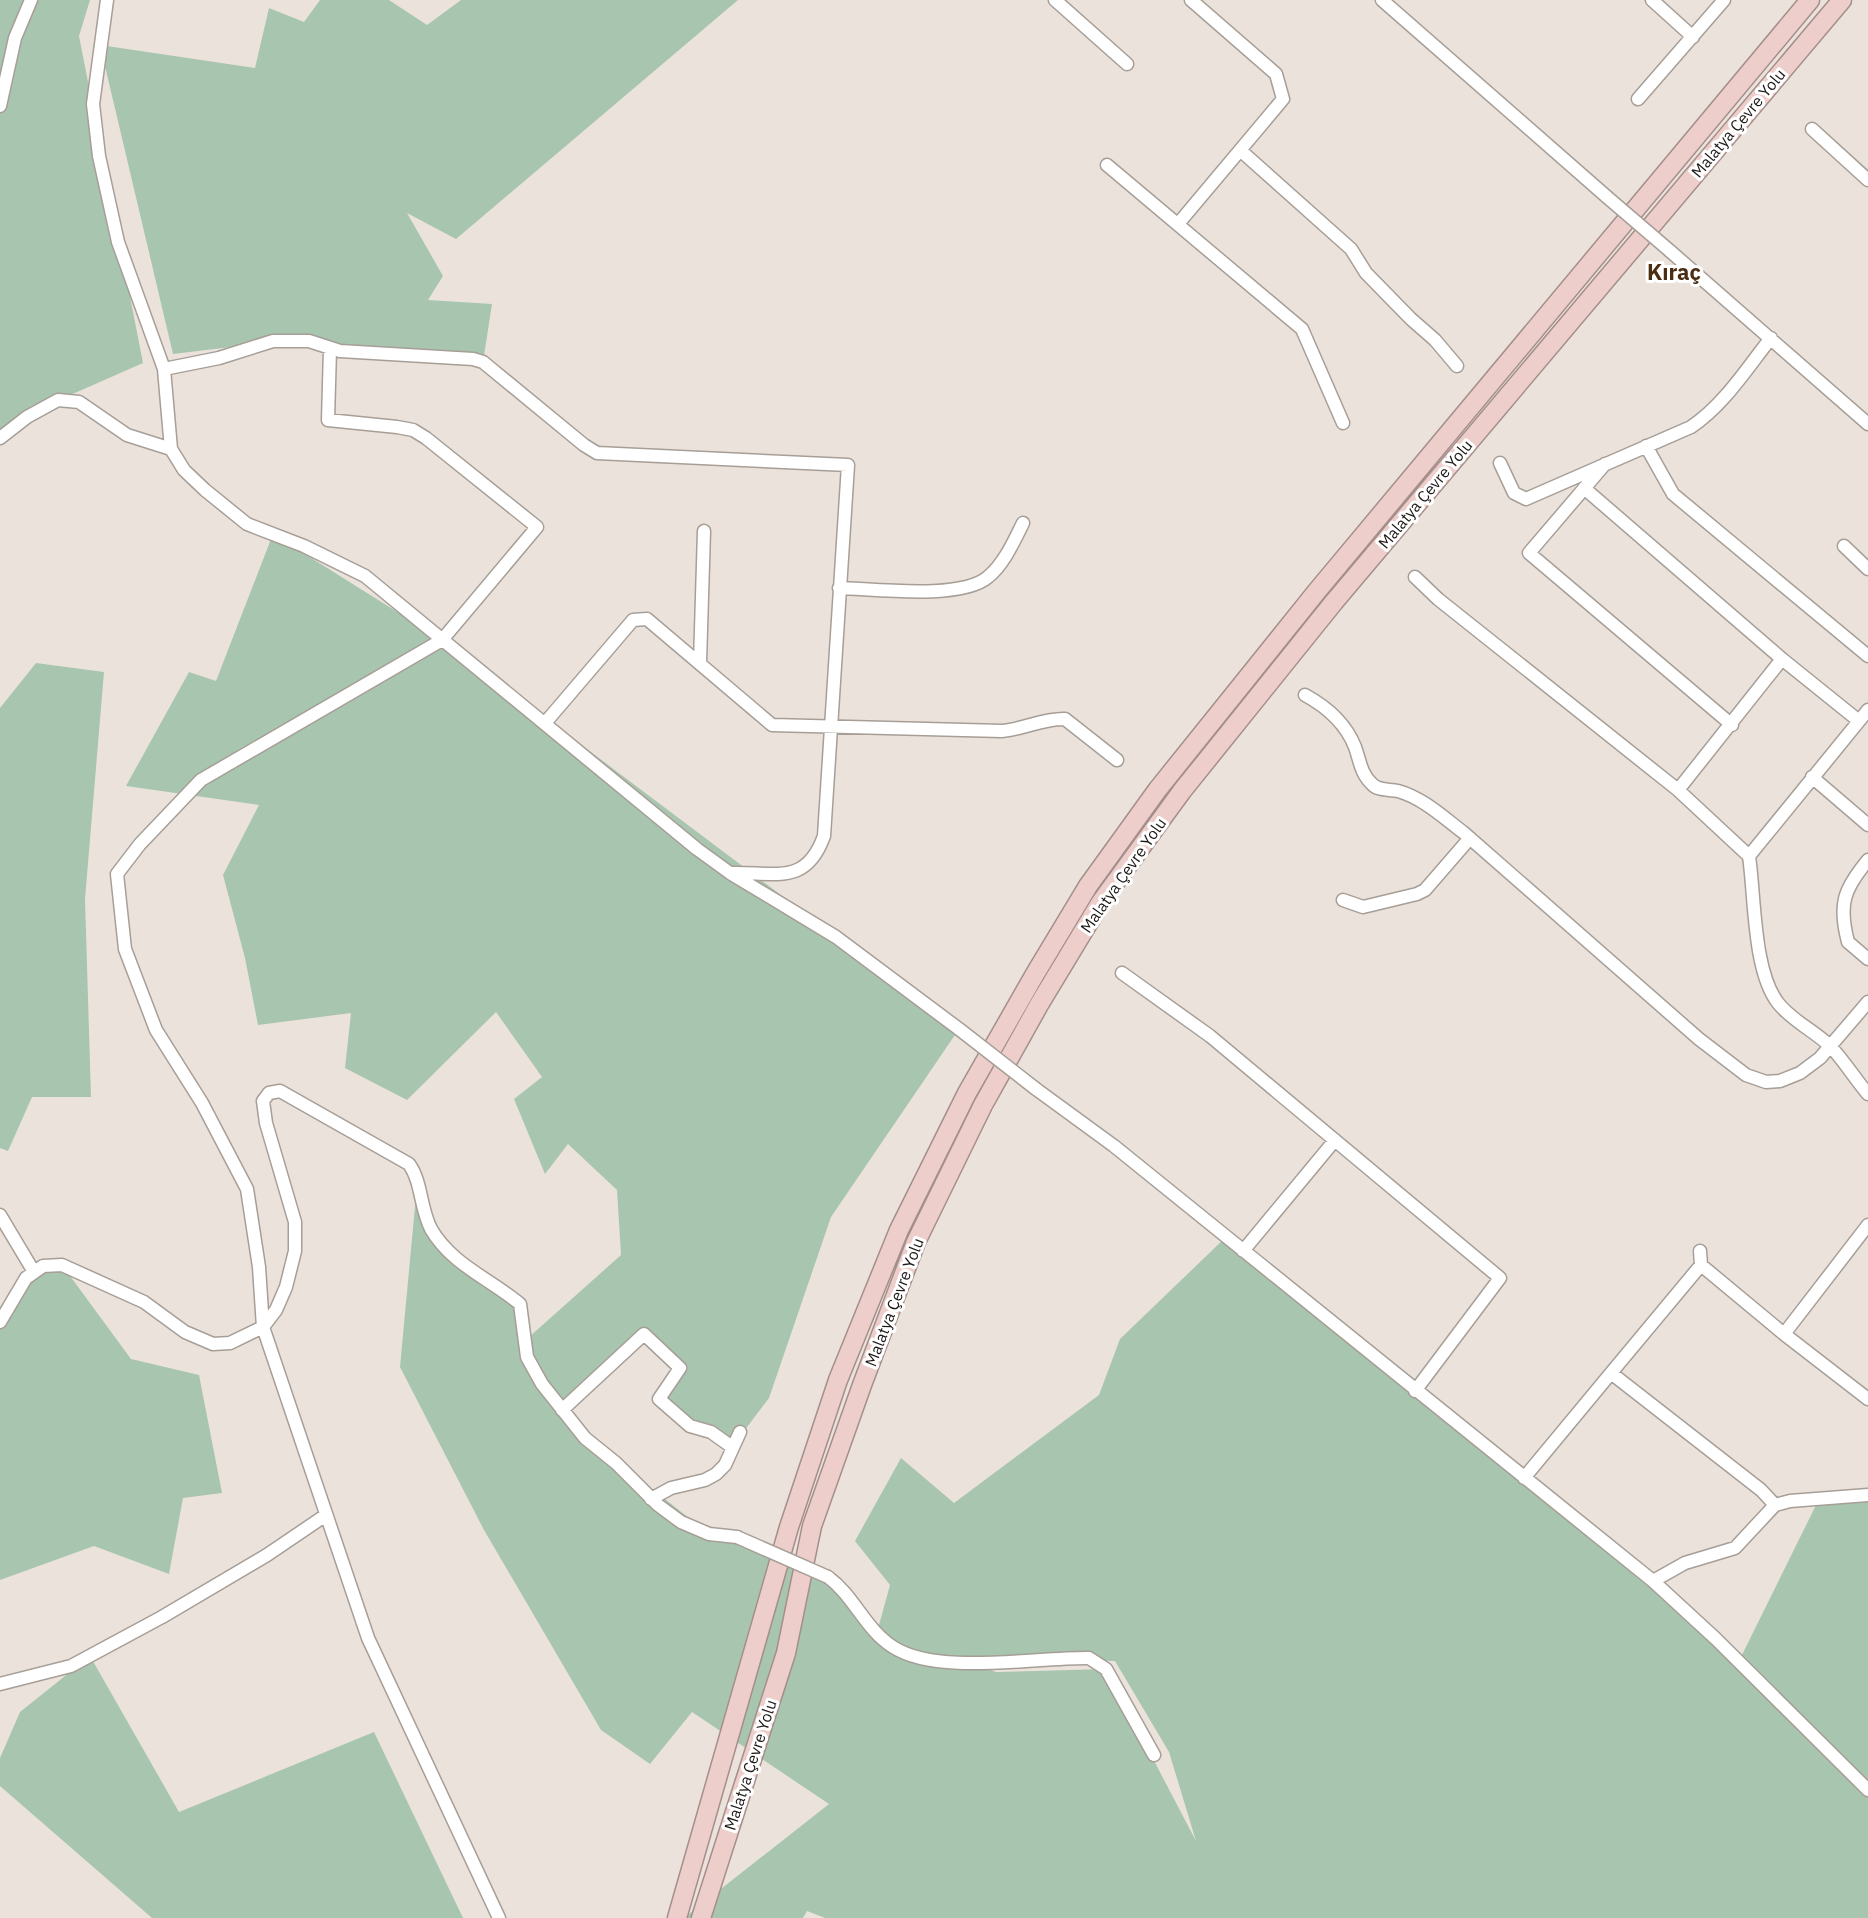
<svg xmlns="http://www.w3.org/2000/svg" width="1868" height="1918" font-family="'IBM Plex Sans',sans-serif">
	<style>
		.green { fill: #a8c5af; fill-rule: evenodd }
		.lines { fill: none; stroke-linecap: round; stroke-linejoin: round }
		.minor-casing { stroke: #a69e97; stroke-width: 15 }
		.highway-casing { stroke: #a48e8b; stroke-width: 21 }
		.minor { stroke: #fff; stroke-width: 12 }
		.highway { stroke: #edceca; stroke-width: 18 }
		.minor-bridge-casing { stroke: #a69e97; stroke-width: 15; stroke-linecap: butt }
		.minor-bridge { stroke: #fff; stroke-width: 12 }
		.labels { text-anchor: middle; stroke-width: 6; stroke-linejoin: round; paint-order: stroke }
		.street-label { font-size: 16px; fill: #1b1816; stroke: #fff }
		.district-label { font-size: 22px; font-weight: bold; fill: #4b2e11; stroke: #fff }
	</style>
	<rect width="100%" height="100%" fill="#ebe3db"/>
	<!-- green -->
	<path class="green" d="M 0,0 L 90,0 L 79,36 L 143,363 L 59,400 L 0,430 Z
		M 320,0 L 389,0 L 427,25 L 461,0 L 738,0 L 456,239 L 407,213 L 443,276 L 428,300 L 492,304 L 483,362 L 289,340 L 173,354 L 100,45 L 255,68 L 269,8 L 304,22 Z
		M 273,534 L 442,640 L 959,1029 L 831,1217 L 769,1398 L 732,1447 L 659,1399 L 680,1368 L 644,1334 L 566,1406 L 578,1430 L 709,1534 L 828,1577 L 861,1616 L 879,1625 L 890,1585 L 855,1541 L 901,1458 L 954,1503 L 1099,1395 L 1120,1339 L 1226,1237 L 1690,1614 L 1868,1790 L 1868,1918 L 825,1918 L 807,1911 L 803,1918 L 684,1918 L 829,1804 L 692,1712 L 650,1764 L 601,1730 L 484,1530 L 400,1367 L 417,1185 L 422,1211 L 448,1251 L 520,1304 L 528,1338 L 621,1255 L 617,1190 L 568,1144 L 545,1174 L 514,1099 L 542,1077 L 496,1012 L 407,1100 L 345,1068 L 351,1013 L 258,1025 L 245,958 L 223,875 L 259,805 L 126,786 L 189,672 L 216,681 ZM 960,1658 L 1115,1661 L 1169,1752 L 1196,1841 L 1106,1669 L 996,1672 Z
		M 36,663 L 104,672 L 85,899 L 91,1097 L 32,1097 L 8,1151 L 0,1148 L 0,708 Z
		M 62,1265 L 131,1359 L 199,1375 L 222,1493 L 183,1498 L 169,1574 L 94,1546 L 0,1580 L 0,1315 L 34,1272 Z
		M 1868,1495 L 1868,1787 L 1739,1661 L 1819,1499 Z
		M 90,1656 L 179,1812 L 374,1732 L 463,1918 L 152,1918 L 0,1786 L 0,1758 L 20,1712 Z"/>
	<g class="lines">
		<!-- minor casing -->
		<g class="minor-casing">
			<path id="minor" d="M 107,0 L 93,104 L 99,156 L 118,242 L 164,369 L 171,449 L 184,470 L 205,490 L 247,524 L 304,546 L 365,576 L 697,849 L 730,873 L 836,937 L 959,1029
				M 1055,0 L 1127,64
				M 1382,0 L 1607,197
				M 1652,0 L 1693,37
				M 1638,99 L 1724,0
				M 0,106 L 15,38 L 31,0
				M 1812,129 L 1868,180
				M 1240,150 L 1351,249 L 1366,273 L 1411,319 L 1435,340 L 1457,366
				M 1107,165 L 1302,329 L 1343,423
				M 1178,224 L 1283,99 L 1276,74 L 1191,0
				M 1670,251 L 1868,424
				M 330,349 L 328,420 L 397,427 L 413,430 L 426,438 L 537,527 L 442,640 L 201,780 L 140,844 L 117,874 L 125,949 L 156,1030 L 202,1103 L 247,1189 L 259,1267 L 263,1327 L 368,1638 L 499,1918
				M 164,369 L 219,358 L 273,341 L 309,341 L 340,351 L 473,359 L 483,362 L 584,445 L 597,453 L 848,465 L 824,836 C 806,886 776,872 731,873
				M 0,438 L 27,417 L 58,400 L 79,402 L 127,435 L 171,449
				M 1646,446 L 1673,494 L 1868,656
				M 1500,463 L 1514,493 L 1526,499 L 1691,427 C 1724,405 1747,368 1771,338
				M 1605,464 L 1529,553 L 1732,725
				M 1584,488 L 1782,659 L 1859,721
				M 1844,546 L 1868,569
				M 1415,577 L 1438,599 L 1678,790 L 1749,856
				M 839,588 C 876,589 961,600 988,577 C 1004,564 1014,541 1023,523
				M 700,662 L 704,531
				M 1305,695 C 1327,707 1346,724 1355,747 C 1360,761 1361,774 1372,784 C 1378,791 1389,789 1398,791 C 1423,798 1443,817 1464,833 L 1699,1039 L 1746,1075 L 1766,1082 L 1780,1081 L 1800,1073 L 1820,1058 L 1868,1002
				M 1868,710 L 1749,856 C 1755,897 1753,971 1778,1003 C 1792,1021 1815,1031 1831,1047 C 1845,1062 1855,1079 1868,1094
				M 545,723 L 633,620 L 647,619 L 772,725 L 1002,731 C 1024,729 1044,718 1065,719 L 1117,760
				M 1812,777 L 1868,825
				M 1678,790 L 1782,659
				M 1868,860 C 1844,889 1838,904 1848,942 L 1868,959
				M 1343,900 L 1363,907 L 1417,894 L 1425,890 L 1470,838
				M 1122,973 L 1210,1036 L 1500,1278 L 1415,1391
				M 1036,1089 L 1114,1146 L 1653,1581 L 1716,1639 L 1868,1790
				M 0,1215 L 34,1272
				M 1243,1251 L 1335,1140
				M 1700,1251 L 1701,1265
				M 0,1322 L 26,1278 L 43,1266 L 62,1265 L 144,1302 L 185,1332 L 213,1344 L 230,1343 L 263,1327 L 276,1310 L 286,1287 L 295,1251 L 295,1222 L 266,1123 L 263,1101 L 269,1093 L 280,1091 L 409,1164 C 422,1182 420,1208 431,1229 C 451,1264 490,1279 520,1304 L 527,1357 L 542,1384 L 585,1438 L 616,1463 L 658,1505 L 681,1522 L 709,1534 L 737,1537
				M 1784,1334 L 1868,1225
				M 1611,1373 L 1701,1265 L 1784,1334 L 1868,1399
				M 562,1410 L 644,1334 L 680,1368 L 659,1399 L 690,1426 L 711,1432 L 732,1447
				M 1524,1478 L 1611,1373 L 1761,1490 L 1775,1505
				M 651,1499 L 671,1488 L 705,1480 L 716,1474 L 725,1465 L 740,1432
				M 828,1577 C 854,1596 865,1629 893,1647 C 938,1676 1036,1657 1089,1658 L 1106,1669 L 1154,1755
				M 1653,1581 L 1685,1563 L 1735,1548 L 1775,1505 L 1790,1501 L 1868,1495
				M 0,1684 L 71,1666 L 162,1617 L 267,1555 L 326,1515"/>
		</g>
		<!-- highway casing -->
		<g class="highway-casing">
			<path id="highway" d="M 677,1918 L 789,1527 L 838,1380 L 899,1230 L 967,1093 L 1035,974 L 1088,886 L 1158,789 L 1317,591 L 1810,0
				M 701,1918 L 786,1653 L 812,1526 L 862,1385 L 916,1242 L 983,1105 L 1040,1003 L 1101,902 L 1182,791 L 1334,602 L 1842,0"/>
		</g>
		<!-- minor -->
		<use href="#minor" class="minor"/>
		<!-- highway -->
		<use href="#highway" class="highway"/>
		<!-- minor-bridge casing -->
		<g class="minor-bridge-casing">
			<path id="minor-bridge" d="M 1607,197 L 1670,251
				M 959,1029 L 1036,1089
				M 737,1537 L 828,1577"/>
		</g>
		<!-- minor-bridge -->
		<use href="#minor-bridge" class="minor-bridge"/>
	</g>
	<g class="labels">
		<!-- street labels -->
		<g class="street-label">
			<text transform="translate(1738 123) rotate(-50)" y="6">Malatya Çevre Yolu</text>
			<text transform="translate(1425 494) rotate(-50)" y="6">Malatya Çevre Yolu</text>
			<text transform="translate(1123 875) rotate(-55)" y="6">Malatya Çevre Yolu</text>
			<text transform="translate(894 1302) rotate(-69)" y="6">Malatya Çevre Yolu</text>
			<text transform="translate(750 1765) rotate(-72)" y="6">Malatya Çevre Yolu</text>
		</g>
		<!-- district labels -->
		<g class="district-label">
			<text x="1674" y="280">Kıraç</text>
		</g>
	</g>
</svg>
